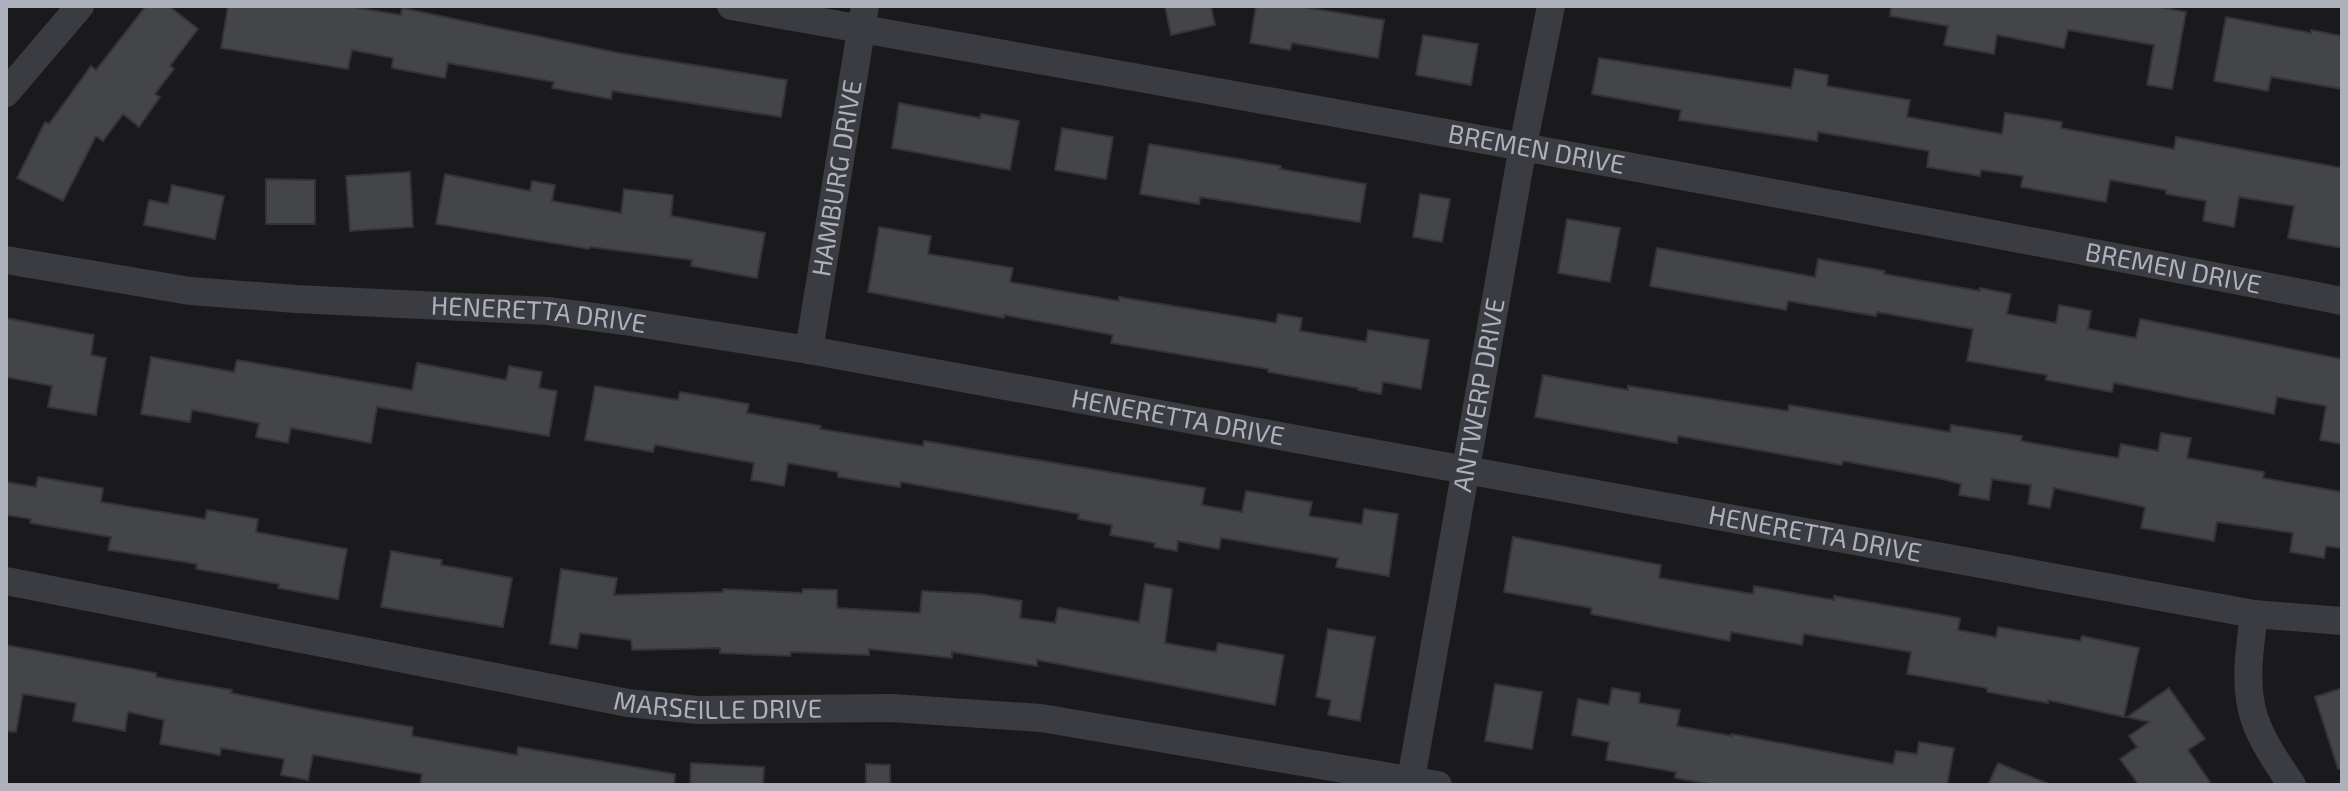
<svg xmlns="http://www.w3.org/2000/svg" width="2348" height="791" font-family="'Exo 2',sans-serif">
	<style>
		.building { fill: #444549; stroke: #343438; stroke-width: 2 }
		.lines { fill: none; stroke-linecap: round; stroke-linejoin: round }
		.minor { stroke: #3b3c41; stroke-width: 28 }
		.labels { text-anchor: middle; stroke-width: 8; stroke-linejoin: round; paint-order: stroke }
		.street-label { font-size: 26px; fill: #acb1bc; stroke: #151517 }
	</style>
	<rect width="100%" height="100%" fill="#1a1a1c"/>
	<!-- building -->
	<path class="building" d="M 146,6 L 169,6 L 198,29 L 170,66 L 174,69 L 155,94 L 160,97 L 139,127 L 123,114 L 103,141 L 96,136 L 63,201 L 17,178 L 45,122 L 49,124 L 91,66 L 96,70 Z
		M 228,6 L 348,6 L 401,15 L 402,8 L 619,53 L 787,80 L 781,117 L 612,91 L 611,99 L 552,88 L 554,82 L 448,63 L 445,78 L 392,68 L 393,58 L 352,50 L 348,69 L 221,48 Z
		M 1165,6 L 1211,6 L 1215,25 L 1171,35 Z
		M 1256,6 L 1297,6 L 1384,20 L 1378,58 L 1292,43 L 1290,50 L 1250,43 Z
		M 1891,6 L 2155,6 L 2186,12 L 2172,89 L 2147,85 L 2154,45 L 2068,30 L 2064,48 L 1997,35 L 1994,54 L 1944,45 L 1948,26 L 1890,16 Z
		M 2226,17 L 2311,33 L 2311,30 L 2342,36 L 2342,89 L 2271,77 L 2268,91 L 2214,81 Z
		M 1423,35 L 1478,44 L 1471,85 L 1416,75 Z
		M 1599,58 L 1791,88 L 1795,69 L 1828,75 L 1827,86 L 1910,100 L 1907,117 L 2002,134 L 2005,113 L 2062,122 L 2061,128 L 2174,149 L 2176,137 L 2342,168 L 2342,248 L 2288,238 L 2294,206 L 2239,197 L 2234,227 L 2203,221 L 2206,201 L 2166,194 L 2166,190 L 2110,180 L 2106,202 L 2021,187 L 2023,176 L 1981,170 L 1980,176 L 1927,167 L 1929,151 L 1818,132 L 1817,141 L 1679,120 L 1681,110 L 1592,94 Z
		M 899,103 L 980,118 L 981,114 L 1019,121 L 1010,170 L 892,148 Z
		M 1062,128 L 1113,137 L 1106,179 L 1055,170 Z
		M 1149,144 L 1281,166 L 1280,169 L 1366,184 L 1360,222 L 1200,197 L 1199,204 L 1140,194 Z
		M 410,172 L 413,227 L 350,231 L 346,176 Z
		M 445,174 L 530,191 L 532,181 L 555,185 L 552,201 L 621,213 L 624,189 L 673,195 L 671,216 L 765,233 L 757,278 L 691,266 L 692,260 L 590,247 L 589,249 L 436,224 Z
		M 266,179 L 315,180 L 315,224 L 266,224 Z
		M 172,185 L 224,196 L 215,239 L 144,225 L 149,200 L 168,204 Z
		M 1420,194 L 1450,199 L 1442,242 L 1413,237 Z
		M 1567,219 L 1620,228 L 1610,282 L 1558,273 Z
		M 879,227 L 931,236 L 928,254 L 1013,268 L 1010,282 L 1119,301 L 1119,297 L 1276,323 L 1278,314 L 1302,318 L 1300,331 L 1366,342 L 1368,330 L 1429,340 L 1421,389 L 1383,382 L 1381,394 L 1358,390 L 1358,388 L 1268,372 L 1268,369 L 1111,343 L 1113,335 L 1004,315 L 1004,318 L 868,292 Z
		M 1657,248 L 1815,277 L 1818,259 L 1885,271 L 1884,274 L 1980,291 L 1980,288 L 2011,294 L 2007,314 L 2056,323 L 2059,305 L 2091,311 L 2088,329 L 2136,338 L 2140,319 L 2342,359 L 2342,444 L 2320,440 L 2326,406 L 2277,397 L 2274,414 L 2114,383 L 2112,392 L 2046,380 L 2047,375 L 1967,361 L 1973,329 L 1877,312 L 1876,316 L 1788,301 L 1786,310 L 1650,286 Z
		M 6,318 L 94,335 L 91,355 L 106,358 L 96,415 L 48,407 L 52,386 L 6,377 Z
		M 151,357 L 234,372 L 237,360 L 412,390 L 417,363 L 506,380 L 509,366 L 542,372 L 539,388 L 557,391 L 549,436 L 377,407 L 371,443 L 291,428 L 288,443 L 256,437 L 259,423 L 192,410 L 190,422 L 141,414 Z
		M 1543,375 L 1628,390 L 1628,386 L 1788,411 L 1789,405 L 1950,432 L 1951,425 L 2022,436 L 2021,441 L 2118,458 L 2121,444 L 2158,451 L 2161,433 L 2191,438 L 2187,458 L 2264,472 L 2263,478 L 2342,492 L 2342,548 L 2326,546 L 2324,558 L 2290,552 L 2293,533 L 2217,522 L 2214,541 L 2141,528 L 2145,507 L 2054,488 L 2050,508 L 2028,504 L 2031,485 L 1992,479 L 1989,500 L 1959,495 L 1961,484 L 1942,479 L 1843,461 L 1842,465 L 1678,436 L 1677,443 L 1535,417 Z
		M 595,386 L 678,400 L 680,392 L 749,404 L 747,413 L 821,426 L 820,429 L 923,446 L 924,441 L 1205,488 L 1202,505 L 1242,512 L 1246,491 L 1312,502 L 1309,516 L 1362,524 L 1364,509 L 1398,514 L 1389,576 L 1336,567 L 1338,558 L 1221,538 L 1219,549 L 1178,541 L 1177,551 L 1154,547 L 1155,543 L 1110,535 L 1112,525 L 1078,519 L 1079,514 L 901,482 L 900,487 L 838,477 L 838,472 L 788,463 L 784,486 L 751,480 L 754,463 L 655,445 L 653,452 L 585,440 Z
		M 38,477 L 103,488 L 101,502 L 205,519 L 207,510 L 258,519 L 256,532 L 347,549 L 338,599 L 278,588 L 279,584 L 196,569 L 197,564 L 108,550 L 111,537 L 30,523 L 31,519 L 6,515 L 6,482 L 36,487 Z
		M 1513,537 L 1661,565 L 1659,578 L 1753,594 L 1754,586 L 1834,600 L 1834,596 L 1960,618 L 1958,630 L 1996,637 L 1998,627 L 2080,641 L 2082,636 L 2139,648 L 2124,717 L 2048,700 L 2048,703 L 1987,692 L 1987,688 L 1907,674 L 1911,652 L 1804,634 L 1802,645 L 1731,632 L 1730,641 L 1591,614 L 1592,608 L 1504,592 Z
		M 391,551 L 442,560 L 441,565 L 512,578 L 503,627 L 381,607 Z
		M 561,569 L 617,578 L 614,595 L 723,592 L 723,589 L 802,593 L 803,589 L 837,590 L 837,608 L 920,613 L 922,591 L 979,594 L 1022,601 L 1020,618 L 1055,623 L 1058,608 L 1139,622 L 1145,584 L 1172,589 L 1165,643 L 1216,652 L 1218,643 L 1284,655 L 1275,705 L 1037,660 L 1037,666 L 952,652 L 952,658 L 869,649 L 869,655 L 791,652 L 790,656 L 720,653 L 720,648 L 632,650 L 631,640 L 580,633 L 577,648 L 550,644 Z
		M 1328,629 L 1375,637 L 1360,721 L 1328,715 L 1331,700 L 1316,697 Z
		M 6,645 L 156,673 L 156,677 L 232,690 L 231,693 L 321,711 L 413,727 L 412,736 L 517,755 L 518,747 L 675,774 L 674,785 L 420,785 L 422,774 L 313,755 L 308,780 L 281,775 L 284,759 L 221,748 L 220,755 L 160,744 L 164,720 L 128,712 L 125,731 L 73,721 L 76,703 L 23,694 L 16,732 L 6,731 Z
		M 1495,684 L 1542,692 L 1532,749 L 1485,741 Z
		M 1612,688 L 1640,693 L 1639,703 L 1680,710 L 1677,726 L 1732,736 L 1732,734 L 1893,764 L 1896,751 L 1917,754 L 1919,742 L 1954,748 L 1947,785 L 1715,785 L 1675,778 L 1676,772 L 1606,760 L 1609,742 L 1572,735 L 1578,699 L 1609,705 Z
		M 2169,688 L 2205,739 L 2188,750 L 2212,785 L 2139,785 L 2120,759 L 2137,747 L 2129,736 L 2149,722 L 2127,717 Z
		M 2342,688 L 2342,769 L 2338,769 L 2315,697 Z
		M 691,763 L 764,767 L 763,785 L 690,785 Z
		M 1998,763 L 2051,785 L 1988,785 Z
		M 866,764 L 890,765 L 890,785 L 866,785 Z"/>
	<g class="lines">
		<!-- minor -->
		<g class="minor">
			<path id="s1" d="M 731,6 C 1269,100 1806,196 2342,301"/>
			<path d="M 6,93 L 80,6"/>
			<path id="s2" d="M 6,260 L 190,291 L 296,299 L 548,311 L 624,321 L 809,350 L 2254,614 L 2342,621"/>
			<path id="s3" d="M 809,350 L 865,6"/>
			<path id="s4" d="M 6,581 L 628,703 L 698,710 L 892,708 L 1041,718 L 1438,785"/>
			<path d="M 2254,614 C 2250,648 2243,686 2255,720 C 2263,743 2278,764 2292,785"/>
			<path id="s5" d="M 1410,785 L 1523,146 L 1551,6"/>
		</g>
	</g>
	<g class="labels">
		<!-- street labels -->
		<g class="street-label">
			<text dy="9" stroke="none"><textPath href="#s1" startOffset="818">BREMEN DRIVE</textPath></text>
			<text dy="9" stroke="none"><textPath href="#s3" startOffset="174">HAMBURG DRIVE</textPath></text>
			<text dy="9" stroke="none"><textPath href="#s1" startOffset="1466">BREMEN DRIVE</textPath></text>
			<text dy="9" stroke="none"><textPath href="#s2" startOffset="536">HENERETTA DRIVE</textPath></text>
			<text dy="9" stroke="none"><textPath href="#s5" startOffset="396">ANTWERP DRIVE</textPath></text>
			<text dy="9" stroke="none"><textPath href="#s2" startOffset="1184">HENERETTA DRIVE</textPath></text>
			<text dy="9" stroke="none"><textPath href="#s2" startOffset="1832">HENERETTA DRIVE</textPath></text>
			<text dy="9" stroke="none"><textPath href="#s4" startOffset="724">MARSEILLE DRIVE</textPath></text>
		</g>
	</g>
	<!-- border -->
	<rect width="2348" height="791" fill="none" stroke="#acb1bc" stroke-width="16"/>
</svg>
